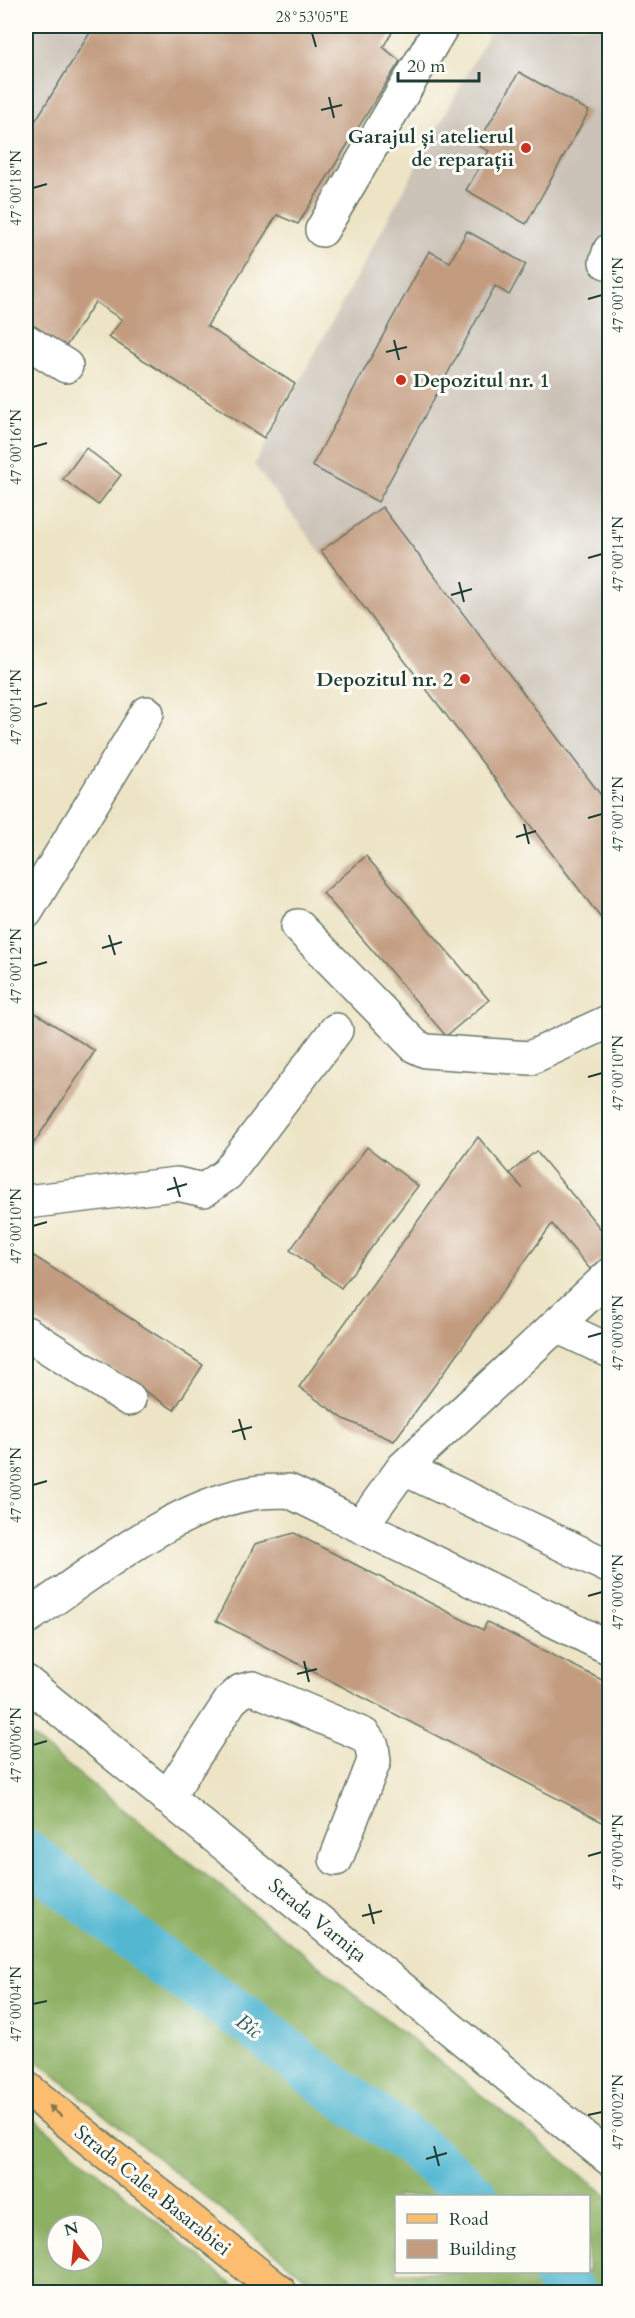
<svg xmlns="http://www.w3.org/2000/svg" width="635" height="2318" font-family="Cardo,serif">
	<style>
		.industrial { fill: #cbc3b8 }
		.forest { fill: #8db063; stroke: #56764c; stroke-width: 1.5; fill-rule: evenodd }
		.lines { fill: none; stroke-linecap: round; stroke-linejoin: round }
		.river { stroke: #53b7d1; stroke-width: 48 }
		.building { fill: #c39c80 }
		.minor-casing { stroke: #677767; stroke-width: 36 }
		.major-casing { stroke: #677767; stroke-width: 36 }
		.minor { stroke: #fff; stroke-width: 33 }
		.major { stroke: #fcbd6f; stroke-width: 33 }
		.oneway { fill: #82774f }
		.ticks { fill: none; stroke: #1f3d34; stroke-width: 2 }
		.poi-dot { fill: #c8321e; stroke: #fdfcf7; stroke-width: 2 }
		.labels { text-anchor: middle; stroke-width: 6; stroke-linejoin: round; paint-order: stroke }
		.poi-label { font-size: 20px; font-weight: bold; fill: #1f3d34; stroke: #fdfcf7; text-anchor: end }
		.street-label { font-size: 20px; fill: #1f3d34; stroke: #fdfcf7 }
		.water-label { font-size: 21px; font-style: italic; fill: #2f6263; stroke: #fdfcf7 }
		.neatline { fill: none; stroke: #1f3d34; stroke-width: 2 }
		.ticks-label { font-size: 15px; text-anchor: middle; fill: #1f3d34 }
	</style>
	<rect width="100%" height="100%" fill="#fdfcf7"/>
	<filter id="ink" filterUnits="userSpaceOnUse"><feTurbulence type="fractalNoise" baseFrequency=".0167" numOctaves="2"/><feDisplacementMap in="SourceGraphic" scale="12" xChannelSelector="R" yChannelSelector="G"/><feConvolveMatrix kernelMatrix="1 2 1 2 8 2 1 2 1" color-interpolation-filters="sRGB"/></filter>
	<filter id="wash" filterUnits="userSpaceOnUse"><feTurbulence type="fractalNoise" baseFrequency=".008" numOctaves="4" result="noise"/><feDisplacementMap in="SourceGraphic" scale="24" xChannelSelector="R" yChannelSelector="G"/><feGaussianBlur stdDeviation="1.35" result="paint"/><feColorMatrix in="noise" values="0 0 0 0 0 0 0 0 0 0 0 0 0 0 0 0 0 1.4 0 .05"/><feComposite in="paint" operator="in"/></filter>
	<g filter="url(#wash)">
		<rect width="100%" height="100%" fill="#ede4c5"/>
		<!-- industrial -->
		<path class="industrial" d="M 26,26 L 177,26 L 26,254 Z
			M 493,26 L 609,26 L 609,930 L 254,465 Z"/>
		<!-- forest -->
		<path class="forest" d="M 26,1732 L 609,2197 L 609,2292 L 323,2292 L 26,2052 ZM 396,2196 L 588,2196 L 588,2272 L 396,2272 Z
			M 26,2112 L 241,2292 L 26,2292 ZM 57,2225 L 93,2225 L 93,2261 L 57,2261 Z"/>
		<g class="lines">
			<!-- river -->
			<path class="river" d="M 26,1853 L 164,1963 L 251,2023 L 308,2069 L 415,2146 L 474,2196
				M 554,2272 L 571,2292"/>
		</g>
		<g id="blocks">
			<!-- building -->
			<path class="building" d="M 94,26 L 396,26 L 383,47 L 400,61 L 298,224 L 277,215 L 207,326 L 295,384 L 264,438 L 108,337 L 122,320 L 95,302 L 63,351 L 26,328 L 26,136 Z
				M 519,72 L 589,111 L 526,224 L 466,190 L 489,151 L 477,145 Z
				M 467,231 L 526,264 L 509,295 L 495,286 L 378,502 L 312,466 L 429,251 L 450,262 Z
				M 86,448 L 121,475 L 98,505 L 63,479 Z
				M 382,507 L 610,807 L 610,930 L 321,551 Z
				M 366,856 L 489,1000 L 446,1036 L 323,893 Z
				M 26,1007 L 95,1051 L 26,1155 Z
				M 478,1137 L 523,1189 L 510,1173 L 536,1151 L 610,1240 L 610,1252 L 590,1269 L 552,1224 L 394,1441 L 344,1419 L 299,1387 Z
				M 367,1147 L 418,1186 L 341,1288 L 290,1250 Z
				M 26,1251 L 203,1365 L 174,1410 L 26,1314 Z
				M 294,1533 L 483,1630 L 487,1622 L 610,1684 L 610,1826 L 216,1621 L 255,1544 Z"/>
		</g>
	</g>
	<g filter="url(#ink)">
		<use href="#blocks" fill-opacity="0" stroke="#677767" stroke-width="1.5"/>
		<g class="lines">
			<!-- minor casing -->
			<g class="minor-casing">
				<path id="minor" d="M 322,230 L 442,26
					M 606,262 L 610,250
					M 26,341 L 66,366
					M 26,912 L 147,713
					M 298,926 L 415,1046 L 426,1051 L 530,1058 L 610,1021
					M 26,1202 L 177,1184 L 204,1190 L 227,1174 L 336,1030
					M 557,1326 L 610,1351
					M 26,1333 L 129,1399
					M 403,1468 L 610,1567
					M 361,1526 L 403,1468 L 610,1275
					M 26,1618 C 92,1574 173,1506 253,1493 C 265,1491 277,1491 289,1491 L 610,1648
					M 26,1682 L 610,2159
					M 167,1798 L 231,1700 L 241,1691 L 253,1688 L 364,1735 L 372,1746 L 374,1761 L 336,1859"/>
			</g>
			<!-- major casing -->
			<g class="major-casing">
				<path id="major" d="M 26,2088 L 280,2292"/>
			</g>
			<!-- minor -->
			<use href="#minor" class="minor"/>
			<!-- major -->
			<use href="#major" class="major"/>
		</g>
		<!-- one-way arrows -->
		<defs><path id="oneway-solid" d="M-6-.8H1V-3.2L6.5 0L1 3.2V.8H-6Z" transform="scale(1.5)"/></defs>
		<use class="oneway" href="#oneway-solid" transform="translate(55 2111) rotate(-141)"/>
	</g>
	<!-- ticks -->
	<path class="ticks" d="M 312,33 L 316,47M 329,97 L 334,118M 321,110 L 342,105M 33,188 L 47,184M 588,299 L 602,295M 394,340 L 399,360M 386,352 L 407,347M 33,447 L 47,443M 588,558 L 602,554M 459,582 L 464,602M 451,595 L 472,589M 33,707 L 47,703M 588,818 L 602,814M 524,824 L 529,844M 516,837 L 536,831M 109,935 L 115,955M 102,948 L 122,942M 33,966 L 47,962M 588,1077 L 602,1073M 174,1177 L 180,1197M 167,1190 L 187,1184M 33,1226 L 47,1222M 588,1337 L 602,1333M 239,1419 L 245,1440M 232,1432 L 252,1427M 33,1485 L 47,1481M 588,1596 L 602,1592M 304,1661 L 309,1682M 297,1674 L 317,1669M 33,1745 L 47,1741M 588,1856 L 602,1852M 369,1904 L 374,1924M 362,1916 L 382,1911M 33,2004 L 47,2001M 588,2115 L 602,2112M 434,2146 L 439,2166M 426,2159 L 447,2153"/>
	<!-- markers -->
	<g class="poi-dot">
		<circle cx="526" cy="148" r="6"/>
		<circle cx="401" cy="380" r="6"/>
		<circle cx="465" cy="679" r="6"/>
	</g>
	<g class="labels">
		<!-- poi labels -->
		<g class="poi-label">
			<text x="514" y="143">Garajul și atelierul<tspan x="514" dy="23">de reparații</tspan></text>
			<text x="413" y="387" text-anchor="start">Depozitul nr. 1</text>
			<text x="453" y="686">Depozitul nr. 2</text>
		</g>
		<!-- street labels -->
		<g class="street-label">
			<text transform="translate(318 1920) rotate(39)" y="7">Strada Varnița</text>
			<text transform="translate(153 2190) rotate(39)" y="7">Strada Calea Basarabiei</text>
		</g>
		<!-- water labels -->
		<g class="water-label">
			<text transform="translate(249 2026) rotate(36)" y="7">Bîc</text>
		</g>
	</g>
	<!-- margin -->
	<rect width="635" height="2318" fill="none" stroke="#fdfcf7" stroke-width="66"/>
	<!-- legend -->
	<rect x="395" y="2195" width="195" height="78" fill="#fdfcf7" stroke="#a4b0a9" stroke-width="1.5"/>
	<rect x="407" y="2214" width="30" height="9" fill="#fcbd6f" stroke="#a4b0a9" stroke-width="1.5"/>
	<text x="449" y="2225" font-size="18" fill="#1f3d34">Road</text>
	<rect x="407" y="2240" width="30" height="18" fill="#c39c80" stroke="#a4b0a9" stroke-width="1.5"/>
	<text x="449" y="2255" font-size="18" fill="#1f3d34">Building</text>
	<!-- north arrow -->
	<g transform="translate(75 2243) rotate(345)"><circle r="28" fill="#fdfcf7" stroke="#a4b0a9" stroke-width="1.5"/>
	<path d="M0-4.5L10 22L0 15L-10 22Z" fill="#c8321e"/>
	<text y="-9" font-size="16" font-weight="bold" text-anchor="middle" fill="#1f3d34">N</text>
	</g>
	<!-- scale -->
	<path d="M398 72v9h81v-9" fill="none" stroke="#1f3d34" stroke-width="3"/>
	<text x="407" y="72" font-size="18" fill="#1f3d34" stroke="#fdfcf7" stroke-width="4.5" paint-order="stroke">20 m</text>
	<rect x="33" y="33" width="569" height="2252" class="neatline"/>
	<g class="ticks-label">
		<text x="312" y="22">28°53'05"E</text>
		<text transform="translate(16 188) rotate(-90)" y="5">47°00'18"N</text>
		<text transform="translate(618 295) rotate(-90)" y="5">47°00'16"N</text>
		<text transform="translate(16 447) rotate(-90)" y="5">47°00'16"N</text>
		<text transform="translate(618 554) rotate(-90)" y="5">47°00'14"N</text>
		<text transform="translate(16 707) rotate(-90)" y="5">47°00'14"N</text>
		<text transform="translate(618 814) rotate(-90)" y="5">47°00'12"N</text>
		<text transform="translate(16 966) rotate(-90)" y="5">47°00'12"N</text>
		<text transform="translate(618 1073) rotate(-90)" y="5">47°00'10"N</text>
		<text transform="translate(16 1226) rotate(-90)" y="5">47°00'10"N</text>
		<text transform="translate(618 1333) rotate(-90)" y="5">47°00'08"N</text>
		<text transform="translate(16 1485) rotate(-90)" y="5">47°00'08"N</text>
		<text transform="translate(618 1592) rotate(-90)" y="5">47°00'06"N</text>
		<text transform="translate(16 1745) rotate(-90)" y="5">47°00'06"N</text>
		<text transform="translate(618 1852) rotate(-90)" y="5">47°00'04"N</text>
		<text transform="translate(16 2004) rotate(-90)" y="5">47°00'04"N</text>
		<text transform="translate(618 2112) rotate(-90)" y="5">47°00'02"N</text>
	</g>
</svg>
